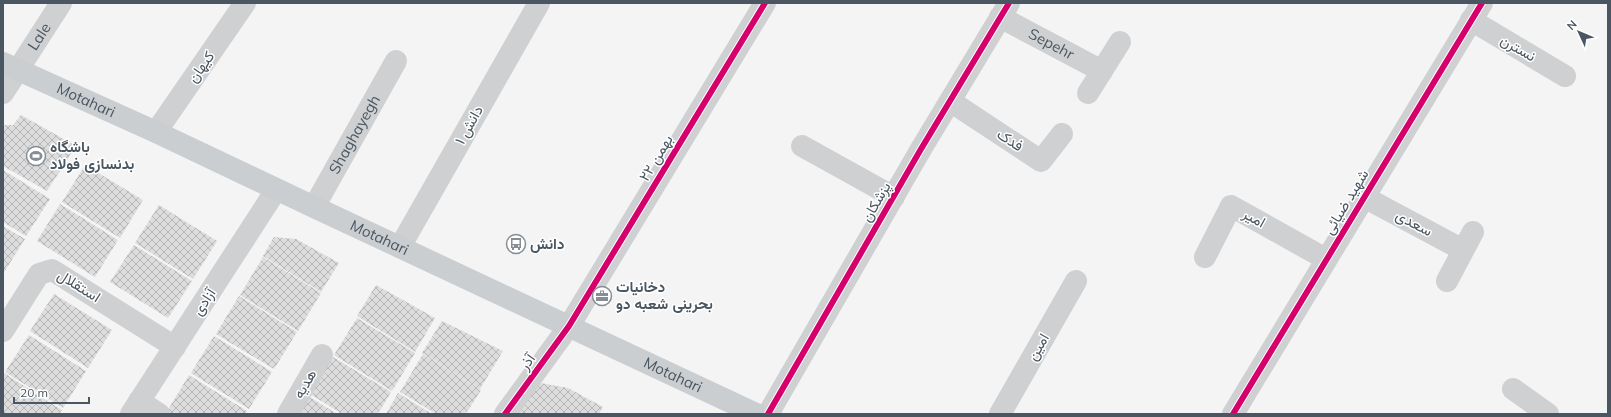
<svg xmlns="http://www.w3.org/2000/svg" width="1611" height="417" font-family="Mulish,Vazirmatn,sans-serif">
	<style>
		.building { fill: url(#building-cross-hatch) }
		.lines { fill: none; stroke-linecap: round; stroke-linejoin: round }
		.minor { stroke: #ced0d2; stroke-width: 22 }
		.major { stroke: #caced1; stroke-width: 22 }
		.cycleway-casing { stroke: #fff; stroke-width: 8 }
		.cycleway { stroke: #d6006c; stroke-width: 6 }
		.labels { text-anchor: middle; stroke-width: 3; stroke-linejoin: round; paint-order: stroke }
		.street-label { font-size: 15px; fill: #4a5661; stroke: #fff }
		.poi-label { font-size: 15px; font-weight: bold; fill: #4a5661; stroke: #fff; text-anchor: start }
	</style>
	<defs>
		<pattern id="building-cross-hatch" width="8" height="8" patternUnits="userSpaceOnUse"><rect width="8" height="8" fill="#ddddde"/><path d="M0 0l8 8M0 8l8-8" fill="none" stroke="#b5b6b7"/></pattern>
	</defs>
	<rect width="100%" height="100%" fill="#f4f4f4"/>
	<!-- building -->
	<path class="building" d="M 21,115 L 76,146 L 47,191 L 3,166 L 3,125 L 13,125 Z
		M 85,165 L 143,200 L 120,238 L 62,202 Z
		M 3,170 L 50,199 L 26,236 L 3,222 Z
		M 60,204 L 118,240 L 95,277 L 37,241 Z
		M 159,205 L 217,241 L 193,279 L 135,243 Z
		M 3,226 L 25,239 L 3,274 Z
		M 274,237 L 296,239 L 339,263 L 321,292 L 263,256 Z
		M 134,245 L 192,281 L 168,318 L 110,282 Z
		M 263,257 L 321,293 L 298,331 L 240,295 Z
		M 376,285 L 435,318 L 415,352 L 357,316 Z
		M 54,294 L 112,330 L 88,368 L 30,331 Z
		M 239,296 L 297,332 L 274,369 L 216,334 Z
		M 357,318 L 415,353 L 392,391 L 334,355 Z
		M 442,321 L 503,351 L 480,389 L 422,353 Z
		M 29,335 L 86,371 L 63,408 L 5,372 Z
		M 214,336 L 272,372 L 249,409 L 191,373 Z
		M 423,354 L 481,390 L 466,414 L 436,414 L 400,392 Z
		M 333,357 L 391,392 L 378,414 L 342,414 L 310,394 Z
		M 4,373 L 62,410 L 59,414 L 3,414 Z
		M 189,375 L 247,411 L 246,414 L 166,413 Z
		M 535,382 L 568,388 L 603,407 L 599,414 L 517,414 Z
		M 398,393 L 432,414 L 386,414 Z
		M 308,396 L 337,414 L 297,414 Z"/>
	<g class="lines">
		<!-- minor -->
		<g class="minor">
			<path id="s1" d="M 1000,17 L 1102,71"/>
			<path d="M 1471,20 L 1565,76"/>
			<path id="s2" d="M 3,93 L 61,3"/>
			<path d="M 1088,93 L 1120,42"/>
			<path d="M 950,101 L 1041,161 L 1062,134"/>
			<path d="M 156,132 L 245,3"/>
			<path d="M 802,146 L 894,197"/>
			<path d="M 1364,197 L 1463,250"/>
			<path id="s3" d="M 314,207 L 396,61"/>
			<path d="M 400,247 L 539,3"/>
			<path d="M 1205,257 L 1231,206 L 1326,259"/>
			<path d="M 1447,281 L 1473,232"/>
			<path d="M 3,331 L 39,274 L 52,270 L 175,347"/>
			<path d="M 1513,389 L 1548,414"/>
			<path d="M 139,401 L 159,414"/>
			<path d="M 131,414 L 276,190"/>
			<path d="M 288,414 L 322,355"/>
			<path d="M 505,414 L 569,326 L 765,3"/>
			<path d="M 768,414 L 921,149 L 1009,3"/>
			<path d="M 1000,414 L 1076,281"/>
			<path d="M 1233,414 L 1482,3"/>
		</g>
		<!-- major -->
		<path class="major" id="s4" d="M 3,63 L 156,132 L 314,207 L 756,414"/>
		<!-- cycleway casing -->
		<g class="cycleway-casing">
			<path id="cycleway" d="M 505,414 L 569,326 L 765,3
				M 768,414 L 921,149 L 1009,3
				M 1233,414 L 1482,3"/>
		</g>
		<!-- cycleway -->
		<use href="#cycleway" class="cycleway"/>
	</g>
	<!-- icons -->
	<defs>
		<g id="stadium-ring" transform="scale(1)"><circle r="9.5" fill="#fff" stroke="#868d94" stroke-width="1.5"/><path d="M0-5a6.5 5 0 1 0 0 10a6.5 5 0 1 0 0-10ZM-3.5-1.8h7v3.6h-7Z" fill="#868d94"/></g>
		<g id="bus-ring" transform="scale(1)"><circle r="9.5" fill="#fff" stroke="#868d94" stroke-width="1.5"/><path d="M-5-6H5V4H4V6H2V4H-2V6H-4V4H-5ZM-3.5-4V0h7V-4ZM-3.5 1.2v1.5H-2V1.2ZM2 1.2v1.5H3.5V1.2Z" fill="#868d94"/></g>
		<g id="office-ring" transform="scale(1)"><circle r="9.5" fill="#fff" stroke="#868d94" stroke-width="1.5"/><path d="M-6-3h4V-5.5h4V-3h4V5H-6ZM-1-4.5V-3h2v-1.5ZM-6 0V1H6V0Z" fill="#868d94"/></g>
	</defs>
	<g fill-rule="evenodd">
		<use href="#stadium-ring" x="36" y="156"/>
		<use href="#bus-ring" x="516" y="244"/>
		<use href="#office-ring" x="602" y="296"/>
	</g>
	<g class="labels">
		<!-- street labels -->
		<g class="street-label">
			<text dy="5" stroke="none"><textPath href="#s2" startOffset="67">Lale</textPath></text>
			<text dy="5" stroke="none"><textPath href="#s1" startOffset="58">Sepehr</textPath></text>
			<text transform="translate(1518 48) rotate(30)" y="5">نسترن</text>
			<text transform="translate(201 67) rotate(-55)" y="5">کیهان</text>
			<text dy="5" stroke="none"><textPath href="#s4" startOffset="91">Motahari</textPath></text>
			<text transform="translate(469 125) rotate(-61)" y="5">دانش ۱</text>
			<text dy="5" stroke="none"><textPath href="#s3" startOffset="83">Shaghayegh</textPath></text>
			<text transform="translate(1010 140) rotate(33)" y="5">فدک</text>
			<text transform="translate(656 158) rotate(-59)" y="5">۲۲ بهمن</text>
			<text transform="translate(876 202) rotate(-60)" y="5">پزشکان</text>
			<text transform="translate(1346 202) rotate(-59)" y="5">شهید ضیائی</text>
			<text transform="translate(1254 218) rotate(29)" y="5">امیر</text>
			<text transform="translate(1414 223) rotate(28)" y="5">سعدی</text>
			<text dy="5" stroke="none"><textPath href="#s4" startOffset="415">Motahari</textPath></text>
			<text transform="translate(79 286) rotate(32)" y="5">استقلال</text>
			<text transform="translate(204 302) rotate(-57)" y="5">آزادی</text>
			<text transform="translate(1038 347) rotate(-60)" y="5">امین</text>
			<text transform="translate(527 362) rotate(-54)" y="5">آذر</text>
			<text dy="5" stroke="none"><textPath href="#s4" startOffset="739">Motahari</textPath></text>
			<text transform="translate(305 384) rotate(-60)" y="5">هدیه</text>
		</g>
		<!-- poi labels -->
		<g class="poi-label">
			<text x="50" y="152">باشگاه<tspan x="50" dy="17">بدنسازی فولاد</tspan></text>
			<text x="530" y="249">دانش</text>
			<text x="616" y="292">دخانیات<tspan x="616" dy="17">بحرینی شعبه دو</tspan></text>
		</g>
	</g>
	<!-- border -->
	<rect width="1611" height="417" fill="none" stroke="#4a5661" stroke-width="8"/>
	<!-- north arrow -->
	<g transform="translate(1579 32) rotate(314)" stroke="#ffffff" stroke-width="3" paint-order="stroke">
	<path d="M0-3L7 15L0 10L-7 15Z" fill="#4a5661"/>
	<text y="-6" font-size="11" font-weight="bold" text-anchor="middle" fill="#4a5661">N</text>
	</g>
	<!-- scale -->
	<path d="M14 397v6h75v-6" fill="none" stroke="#4a5661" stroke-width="2"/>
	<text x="20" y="397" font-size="12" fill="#4a5661" stroke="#ffffff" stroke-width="3" paint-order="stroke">20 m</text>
</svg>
